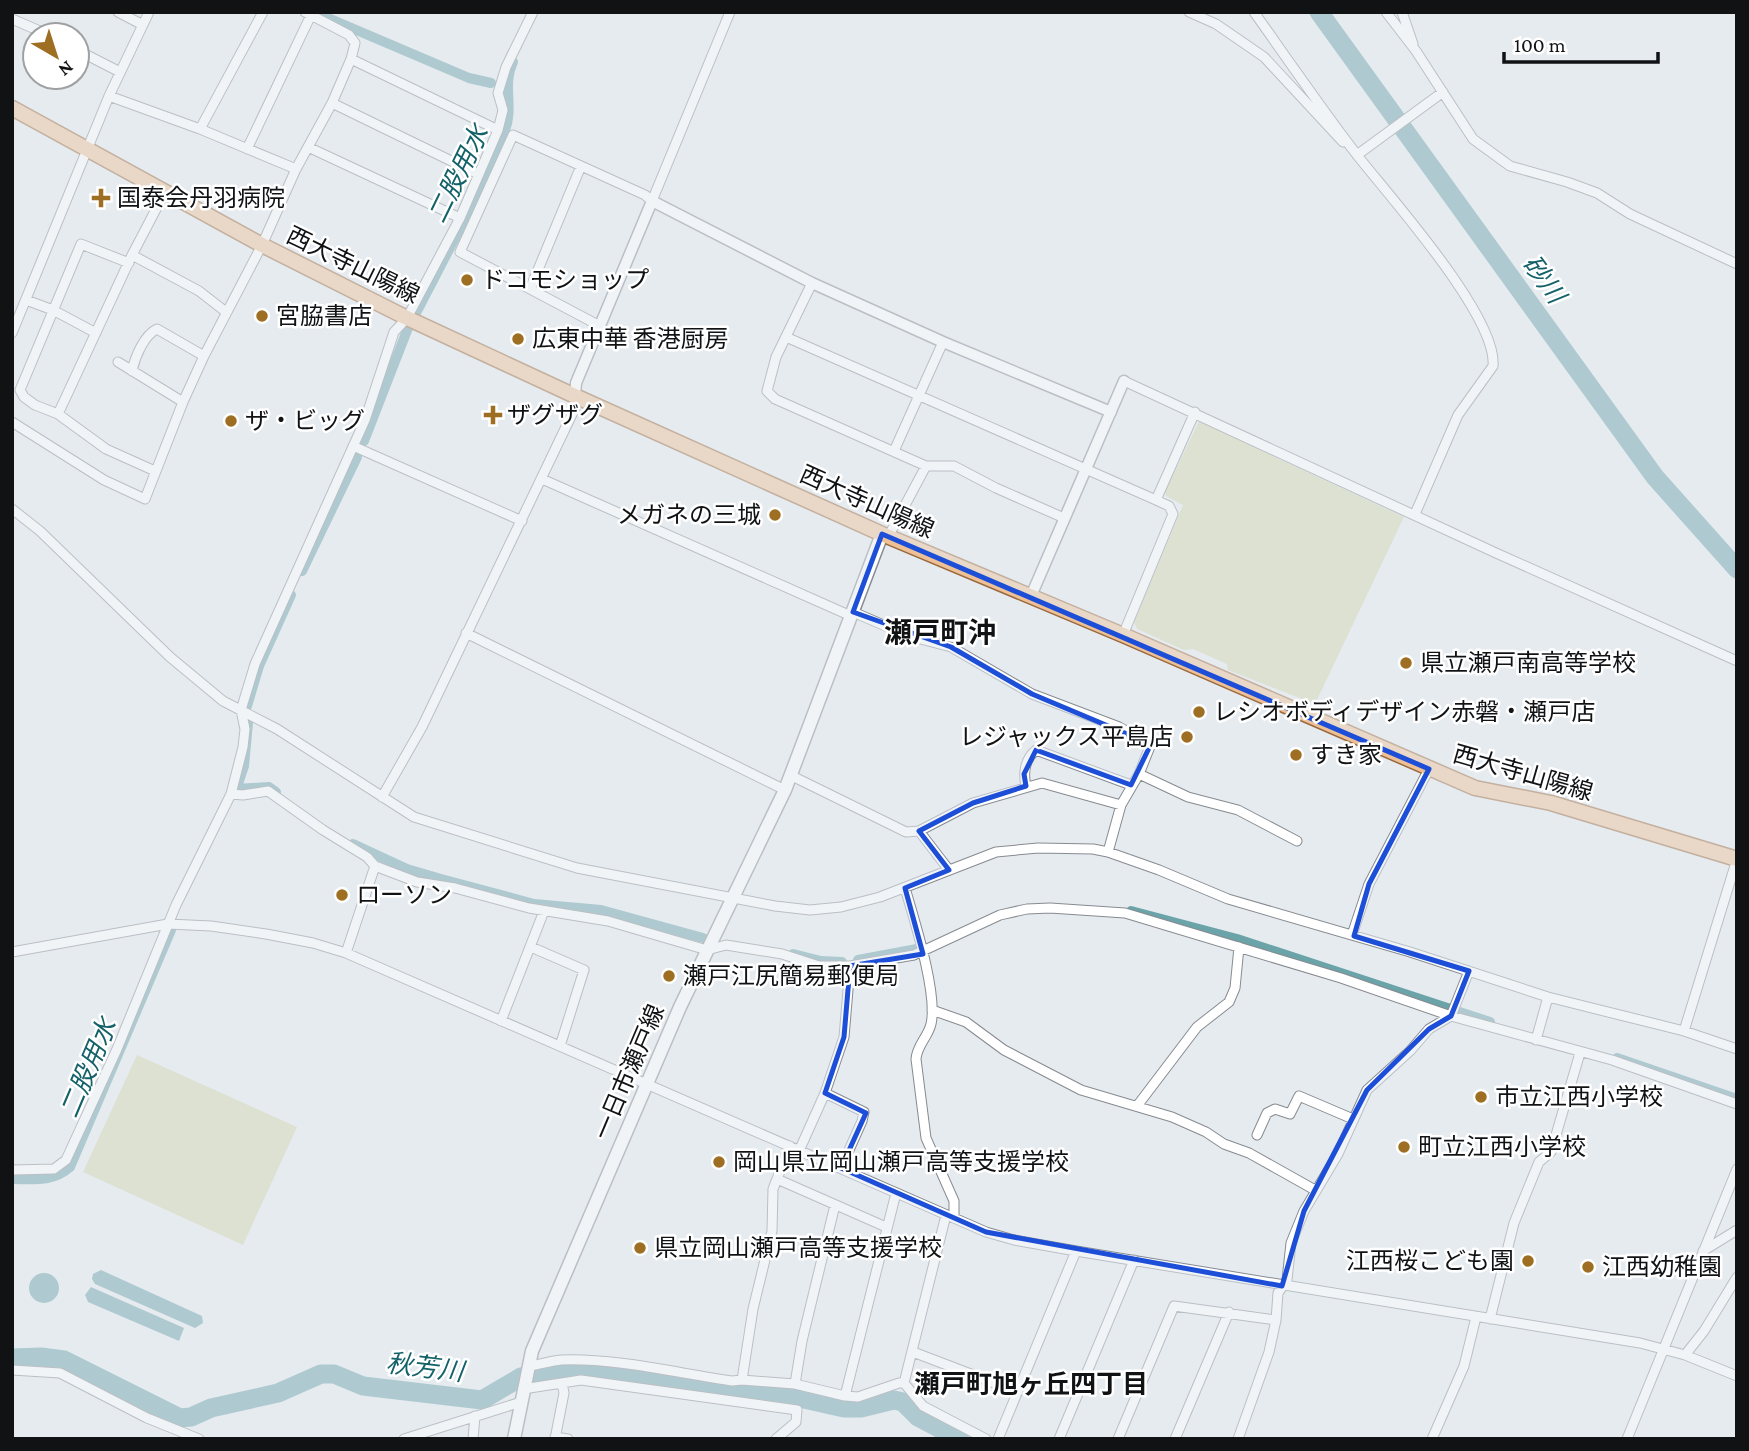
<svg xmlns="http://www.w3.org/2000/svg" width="1749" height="1451" font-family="'Crimson Pro','Noto Sans JP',serif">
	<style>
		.green { fill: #d2d5ad }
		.water { fill: #6aa3a8 }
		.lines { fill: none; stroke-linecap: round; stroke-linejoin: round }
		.canal { stroke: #6aa3a8; stroke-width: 10 }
		.river { stroke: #6aa3a8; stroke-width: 19 }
		.minor-casing { stroke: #878b90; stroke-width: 11 }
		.tertiary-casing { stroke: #878b90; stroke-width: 13 }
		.secondary-casing { stroke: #878b90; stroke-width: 15 }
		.primary-casing { stroke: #99683b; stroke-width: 17 }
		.minor { stroke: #fff; stroke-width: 9 }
		.tertiary { stroke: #fff; stroke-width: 10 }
		.secondary { stroke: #fff; stroke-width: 12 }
		.primary { stroke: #eec096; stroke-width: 14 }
		.marked { fill: none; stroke: #1d4ed8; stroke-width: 5; stroke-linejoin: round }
		.poi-dot { fill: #9e6f22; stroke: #fff; stroke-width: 2.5 }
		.labels { text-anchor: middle; stroke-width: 5; stroke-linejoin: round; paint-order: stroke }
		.poi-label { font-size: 24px; fill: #101214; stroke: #fff; text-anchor: start }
		.street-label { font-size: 24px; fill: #101214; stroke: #fff }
		.water-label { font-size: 26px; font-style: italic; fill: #146269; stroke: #fff }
		.neighbourhood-label { font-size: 26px; font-weight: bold; fill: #101214; stroke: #fff }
		.quarter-label { font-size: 28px; font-weight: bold; fill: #101214; stroke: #fff }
	</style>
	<rect width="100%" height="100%" fill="#e6ebf0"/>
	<!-- green -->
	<path class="green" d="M 1199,421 L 1203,421 L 1267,450 L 1275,457 L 1404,517 L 1315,704 L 1228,670 L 1227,664 L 1193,649 L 1184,650 L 1137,629 L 1134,622 L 1183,505 L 1166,496 L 1165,492 Z
		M 137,1055 L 297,1127 L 243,1245 L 83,1172 Z"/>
	<!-- water -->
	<path class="water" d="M 101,1270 L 202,1316 L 203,1323 L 195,1328 L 95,1284 L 92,1279 L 93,1274 Z
		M29 1288a15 15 0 1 1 30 0a15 15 0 1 1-30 0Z
		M 91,1287 L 184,1328 L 179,1341 L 88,1302 L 85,1295 Z"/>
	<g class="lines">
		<!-- canal -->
		<path class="canal" d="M 314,12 L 469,78 L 491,83
			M 416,313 C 447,253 480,193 505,130 C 514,108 502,84 513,62
			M 364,441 L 408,328
			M 302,571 L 357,457
			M 247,706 L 259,666 L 291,595
			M 236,789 L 269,787 L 276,792
			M 236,790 L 244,766 L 248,723
			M 353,844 L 407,869 L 441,879 L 534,904 L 601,910 L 703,938
			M 1131,911 L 1237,939 L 1490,1022
			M 793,954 L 821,961 L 842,962
			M 858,960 L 917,949
			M 1617,1058 L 1734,1098
			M 12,1179 C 35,1179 53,1182 70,1167 L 171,930"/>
		<!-- river -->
		<path class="river" d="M 1319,12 L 1655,477 L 1737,569
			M 12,1358 L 41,1357 L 64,1360 L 180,1418 L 191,1417 L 211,1408 L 278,1393 L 321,1374 L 334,1374 L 363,1386 L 482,1400 L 521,1377 L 576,1369 L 681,1380 L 795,1397 L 844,1408 L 861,1408 L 894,1400 L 903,1402 L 918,1417 L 960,1439"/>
		<!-- minor casing -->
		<g class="minor-casing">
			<path id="minor" d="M 118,12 L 143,25
				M 1189,12 L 1216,24 L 1264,57 L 1343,142
				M 1254,12 C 1288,60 1321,108 1357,155 C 1389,196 1498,317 1493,366 L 1458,415 L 1415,514
				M 1386,12 L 1416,51 L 1473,139 L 1510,166 L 1567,182 L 1597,193 L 1630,214 L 1737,264
				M 1402,12 L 1413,44
				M 12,19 L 49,35
				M 77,50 L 120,72
				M 351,59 L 498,130
				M 109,96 L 200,129 L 296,169
				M 332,103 L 478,174
				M 200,129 L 263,12
				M 308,147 L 460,218
				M 247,149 L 311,15
				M 1357,155 L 1443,92
				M 132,255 L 199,291 L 226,312
				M 129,263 L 81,244 L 20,390 L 24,397 L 35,405 L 58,414 L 106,449 L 155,471
				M 812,283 L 776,357 L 767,391 L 775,399 L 926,466 L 954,466 L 996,488 L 1064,518
				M 530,289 L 581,166
				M 26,300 L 53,310 L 96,333
				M 600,326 L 460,252 L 513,135 L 645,195 L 652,201 L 730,12
				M 12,333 L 109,96 L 149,12
				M 786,337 L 1156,500
				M 118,362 L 183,402
				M 132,371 C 135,357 144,335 157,329 L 204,356
				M 1124,381 L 1496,553 L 1737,661
				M 58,414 L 132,255 L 165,192
				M 12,422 L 104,480 L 145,499 L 183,402 L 204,356 L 262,245 L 296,169 L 332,103 L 351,59 L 355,43 L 349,35 L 305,12
				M 353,446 L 522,521
				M 894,451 L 943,342
				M 542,479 L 851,616
				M 12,509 L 40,531 L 170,657 L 223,701 L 277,729 L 414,817 L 577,868 L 775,906 L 810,910 L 841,907 L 880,897 L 996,852 L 1038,848 L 1093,849 L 1108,852 L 1159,870 L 1228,899 L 1410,952 L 1548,997 L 1684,1031 L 1737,1049
				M 888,537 L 926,466
				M 853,612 L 909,636 L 951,647 L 1032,694 L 1119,727 L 1151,744 L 1139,774 L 1121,805 L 1108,852
				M 466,633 L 785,790
				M 1123,635 L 1173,514 L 1169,506 L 1156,500 L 1195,412
				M 1139,774 L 1188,797 L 1238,810 L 1297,841
				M 792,776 L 906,832 L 919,831 L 973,803 L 1042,783 L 1121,805
				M 1026,786 C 1023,773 1025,759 1036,750 L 1131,785
				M 231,794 L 243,795 L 268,791 L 323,830 L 367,857 L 375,866 L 417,882 L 455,888 L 529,908 L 608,921 L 707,950 L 726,945 L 782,954 L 819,966 L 850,966 L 914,955 L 1000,915 L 1027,909 L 1050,908 L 1125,913 L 1341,978 L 1451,1016 L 1469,971
				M 382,797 L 422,727 L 575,408 L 575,396
				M 919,831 L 949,870
				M 905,888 C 914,919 938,994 931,1024 C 928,1037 917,1045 916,1059 L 926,1138 L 954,1201 L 954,1218
				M 1352,935 L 1369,884 L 1429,769
				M 531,947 L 584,970 L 560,1046
				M 12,952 L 168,924 L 211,926 L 266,934 L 313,943 L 346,953 L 986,1232 L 1014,1240 L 1076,1251 L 1640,1343 L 1685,1355 L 1737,1376
				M 346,953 L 375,866
				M 932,1010 L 966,1022 L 1004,1050 L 1081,1090 L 1172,1117 L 1206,1132 L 1224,1144 L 1249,1153 L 1315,1190
				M 501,1021 L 544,911
				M 1684,1031 L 1737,859
				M 1536,1040 L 1548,997
				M 825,1093 L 864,1112 L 862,1121 L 841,1168
				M 1137,1106 L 1197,1027 L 1229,1002 L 1235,988 L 1239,947
				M 1257,1135 L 1267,1113 L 1275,1109 L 1290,1114 L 1299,1096 L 1353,1119
				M 790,1146 L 773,1189 L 772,1231 L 753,1309 L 742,1380 L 795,1384 L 845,1396 L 858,1397 L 899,1383 L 904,1383
				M 799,1151 L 825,1093 L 844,1037 L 850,966
				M 12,1170 L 54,1169 L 66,1160 L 117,1049 L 176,905 L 231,794 L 243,747 L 245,729 L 241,710 L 255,664 L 365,420 L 394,332 L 407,318 L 460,218 L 498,130 L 503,110 L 498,93 L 506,67 L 533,12
				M 777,1179 L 886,1227
				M 1703,1251 L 1737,1230
				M 1490,1319 L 1514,1223 L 1539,1162 L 1551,1152 L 1580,1053
				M 913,1352 L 1018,1392
				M 1685,1355 L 1704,1331 L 1737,1277
				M 529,1366 C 539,1365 550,1361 561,1360 C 617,1358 676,1373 732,1381 L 742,1380
				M 12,1370 L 60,1373 L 147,1418 L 199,1439
				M 904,1383 L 946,1215
				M 904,1383 L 923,1406 L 986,1439
				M 795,1384 L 802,1341 L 835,1205
				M 523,1389 L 581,1380 L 797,1410 L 796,1422 L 776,1439
				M 845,1396 L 896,1193
				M 555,1437 L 568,1439
				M 404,1439 L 521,1402
				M 473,1439 L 475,1416
				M 555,1439 L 564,1393 L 562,1383
				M 998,1439 L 1076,1251
				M 1059,1439 L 1134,1260
				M 1118,1439 L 1174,1306 L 1276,1320
				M 1175,1439 L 1229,1312
				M 1238,1439 L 1269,1352 L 1276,1320 L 1278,1293 L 1287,1280 L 1291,1243 L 1304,1211 L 1338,1154 L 1367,1090 L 1410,1051 L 1429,1029 L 1451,1016 L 1612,1060 L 1737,1104
				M 1432,1439 L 1464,1366 L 1476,1317
				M 1627,1439 L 1737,1169"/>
		</g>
		<!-- tertiary casing -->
		<g class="tertiary-casing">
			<path id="tertiary" d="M 575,396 L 576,383 L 652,201 L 812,283 L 943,342 L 1111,412
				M 1031,596 L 1124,381"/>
		</g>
		<!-- secondary casing -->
		<g class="secondary-casing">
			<path id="secondary" d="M 514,1439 L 532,1351 L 680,1007 L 785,790 L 882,534"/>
		</g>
		<!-- primary casing -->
		<g class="primary-casing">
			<path id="primary" d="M 12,108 L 262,245 L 407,318 L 575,396 L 882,534 L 1123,635 L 1475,788 L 1551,803 L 1737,859"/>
		</g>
		<!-- minor -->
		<use href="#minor" class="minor"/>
		<!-- tertiary -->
		<use href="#tertiary" class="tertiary"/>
		<!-- secondary -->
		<use href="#secondary" class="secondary"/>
		<!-- primary -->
		<use href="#primary" class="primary"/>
	</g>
	<!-- marked area -->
	<path d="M0 0H1749V1451H0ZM 882,534 L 1429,769 L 1369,884 L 1354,936 L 1469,971 L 1451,1016 L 1429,1029 L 1367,1090 L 1304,1211 L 1282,1286 L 986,1232 L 841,1168 L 866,1113 L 825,1093 L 844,1037 L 850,966 L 923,954 L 905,888 L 949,870 L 919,831 L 973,803 L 1026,786 L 1024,774 L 1036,750 L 1131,785 L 1151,744 L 1032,694 L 951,647 L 853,612 Z" fill="#e6ebf0" fill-opacity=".55" fill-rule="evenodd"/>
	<path class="marked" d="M 882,534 L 1429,769 L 1369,884 L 1354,936 L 1469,971 L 1451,1016 L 1429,1029 L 1367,1090 L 1304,1211 L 1282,1286 L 986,1232 L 841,1168 L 866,1113 L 825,1093 L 844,1037 L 850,966 L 923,954 L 905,888 L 949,870 L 919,831 L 973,803 L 1026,786 L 1024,774 L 1036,750 L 1131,785 L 1151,744 L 1032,694 L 951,647 L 853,612 Z"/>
	<!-- markers -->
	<g class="poi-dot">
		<path d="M97.5 187.5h7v7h7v7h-7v7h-7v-7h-7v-7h7z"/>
		<circle cx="467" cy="280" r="7"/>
		<circle cx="262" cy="316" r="7"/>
		<circle cx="518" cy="339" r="7"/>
		<path d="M489.5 404.5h7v7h7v7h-7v7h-7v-7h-7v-7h7z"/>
		<circle cx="231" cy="421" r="7"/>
		<circle cx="775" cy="515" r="7"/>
		<circle cx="1406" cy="663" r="7"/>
		<circle cx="1199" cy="712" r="7"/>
		<circle cx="1187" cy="737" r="7"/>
		<circle cx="1296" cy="755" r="7"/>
		<circle cx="342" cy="895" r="7"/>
		<circle cx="669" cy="976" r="7"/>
		<circle cx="1481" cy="1097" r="7"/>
		<circle cx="1404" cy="1147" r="7"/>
		<circle cx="719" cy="1162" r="7"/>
		<circle cx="640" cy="1248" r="7"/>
		<circle cx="1528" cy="1261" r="7"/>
		<circle cx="1588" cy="1267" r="7"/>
	</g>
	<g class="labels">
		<!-- poi labels -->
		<g class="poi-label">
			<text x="117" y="206">国泰会丹羽病院</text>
			<text x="481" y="288">ドコモショップ</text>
			<text x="276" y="324">宮脇書店</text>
			<text x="532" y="347">広東中華 香港厨房</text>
			<text x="507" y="423">ザグザグ</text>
			<text x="245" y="429">ザ・ビッグ</text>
			<text x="761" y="523" text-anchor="end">メガネの三城</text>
			<text x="1420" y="671">県立瀬戸南高等学校</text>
			<text x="1213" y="720">レシオボディデザイン赤磐・瀬戸店</text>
			<text x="1173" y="745" text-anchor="end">レジャックス平島店</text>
			<text x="1310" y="763">すき家</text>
			<text x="356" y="903">ローソン</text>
			<text x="683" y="984">瀬戸江尻簡易郵便局</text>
			<text x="1495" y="1105">市立江西小学校</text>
			<text x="1418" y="1155">町立江西小学校</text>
			<text x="733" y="1170">岡山県立岡山瀬戸高等支援学校</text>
			<text x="654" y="1256">県立岡山瀬戸高等支援学校</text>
			<text x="1514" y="1269" text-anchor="end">江西桜こども園</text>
			<text x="1602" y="1275">江西幼稚園</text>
		</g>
		<!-- street labels -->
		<g class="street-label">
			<text transform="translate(353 265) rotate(26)" y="8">西大寺山陽線</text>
			<text transform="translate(867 502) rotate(24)" y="8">西大寺山陽線</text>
			<text transform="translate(1523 773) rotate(16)" y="8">西大寺山陽線</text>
			<text transform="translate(629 1072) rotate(-67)" y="8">一日市瀬戸線</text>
		</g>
		<!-- water labels -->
		<g class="water-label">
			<text transform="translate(458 174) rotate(-64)" y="9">二股用水</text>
			<text transform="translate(1544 279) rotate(54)" y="9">砂川</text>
			<text transform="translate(88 1068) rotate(-67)" y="9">二股用水</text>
			<text transform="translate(425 1367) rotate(7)" y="9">秋芳川</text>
		</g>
		<!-- neighbourhood labels -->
		<g class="neighbourhood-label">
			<text x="1031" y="1393">瀬戸町旭ヶ丘四丁目</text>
		</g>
		<!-- quarter labels -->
		<g class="quarter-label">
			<text x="940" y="642">瀬戸町沖</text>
		</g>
	</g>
	<!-- border -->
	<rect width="1749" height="1451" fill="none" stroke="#101214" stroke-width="28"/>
	<!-- north arrow -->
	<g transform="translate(56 56) rotate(141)"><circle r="33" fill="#ffffff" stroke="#9fa0a1" stroke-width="2"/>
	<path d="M0-5L12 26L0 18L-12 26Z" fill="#9e6f22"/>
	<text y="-10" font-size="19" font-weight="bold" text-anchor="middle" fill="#101214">N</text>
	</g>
	<!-- scale -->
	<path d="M1504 52v10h154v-10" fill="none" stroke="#101214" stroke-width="3.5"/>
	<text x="1514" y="52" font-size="21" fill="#101214" stroke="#ffffff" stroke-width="5" paint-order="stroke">100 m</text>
</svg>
